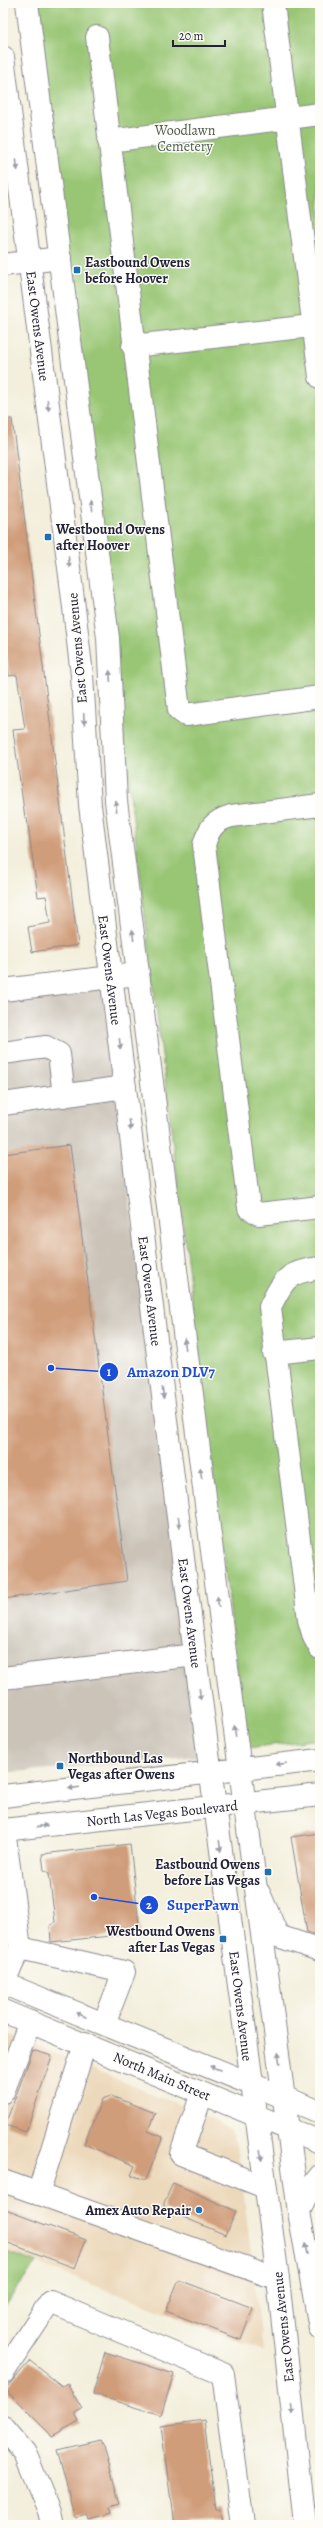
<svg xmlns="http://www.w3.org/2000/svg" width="323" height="2528" font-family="Alegreya,serif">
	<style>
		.built { fill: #ecd8ba }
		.industrial { fill: #cbc3b8 }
		.green { fill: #99c675; stroke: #5e7458 }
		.building { fill: #d09d7a }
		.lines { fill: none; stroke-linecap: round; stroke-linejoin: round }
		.minor-casing { stroke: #8a888c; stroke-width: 24 }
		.major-casing { stroke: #8a888c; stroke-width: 24 }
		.minor { stroke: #fff; stroke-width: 22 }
		.major { stroke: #fff; stroke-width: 22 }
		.oneway { fill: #9c9ca7 }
		.poi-dot { fill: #1f6fb2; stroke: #fdfcf7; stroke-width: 1.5 }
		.labels { text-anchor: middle; stroke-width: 3; stroke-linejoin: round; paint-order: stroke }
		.park-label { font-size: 14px; fill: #4c5b4f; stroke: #fdfcf7 }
		.poi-label { font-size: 14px; font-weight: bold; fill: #22223b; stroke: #fdfcf7; text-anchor: start }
		.street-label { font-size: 14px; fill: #22223b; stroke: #fdfcf7 }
		.leader { fill: none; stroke: #1d4ed8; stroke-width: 1.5 }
		.callout-dot { fill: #1d4ed8; stroke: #fdfcf7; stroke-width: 1.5 }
		.mark-label { font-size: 12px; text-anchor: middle; font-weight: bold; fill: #fff }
		.callout-label { font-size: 15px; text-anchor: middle; font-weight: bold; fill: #1d4ed8; stroke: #fdfcf7; stroke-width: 3; stroke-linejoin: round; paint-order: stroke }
	</style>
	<rect width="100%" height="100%" fill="#fdfcf7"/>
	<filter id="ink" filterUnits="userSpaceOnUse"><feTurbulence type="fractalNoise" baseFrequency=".025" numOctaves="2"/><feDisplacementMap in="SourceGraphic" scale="8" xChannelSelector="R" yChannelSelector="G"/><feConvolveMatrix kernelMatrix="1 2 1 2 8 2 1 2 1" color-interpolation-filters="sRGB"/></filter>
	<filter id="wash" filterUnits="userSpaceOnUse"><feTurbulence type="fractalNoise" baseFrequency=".012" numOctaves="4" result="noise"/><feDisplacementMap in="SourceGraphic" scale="16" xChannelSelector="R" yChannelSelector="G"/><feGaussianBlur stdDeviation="0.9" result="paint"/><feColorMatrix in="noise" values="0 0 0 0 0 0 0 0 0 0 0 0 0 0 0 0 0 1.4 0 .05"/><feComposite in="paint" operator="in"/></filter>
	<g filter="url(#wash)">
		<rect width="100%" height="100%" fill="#f3efdc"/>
		<!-- built -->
		<path class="built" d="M 3,2032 L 218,2121 L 231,2131 L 237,2148 L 240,2164 L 263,2351 L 3,2250 Z"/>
		<!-- industrial -->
		<path class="industrial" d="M 102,986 L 201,1756 L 3,1773 L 3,1001 Z"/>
		<!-- green -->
		<path class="green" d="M 33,3 L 320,3 L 320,1739 L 247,1748 Z
			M 3,2250 L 36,2263 L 3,2308 Z"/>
		<g id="blocks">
			<!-- building -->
			<path class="building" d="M 3,419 L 12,419 L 78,945 L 32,952 L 28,927 L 50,923 L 46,896 L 38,897 L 27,818 L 25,818 L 13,730 L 25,729 L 17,675 L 9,676 L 3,625 Z
				M 70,1145 L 127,1581 L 3,1599 L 3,1154 Z
				M 320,1833 L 320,1936 L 307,1932 L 291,1837 Z
				M 130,1844 L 140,1933 L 51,1942 L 50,1926 L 55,1922 L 49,1873 L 44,1870 L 42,1854 Z
				M 33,2050 L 52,2056 L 26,2132 L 5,2125 Z
				M 111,2096 L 155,2113 L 148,2131 L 163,2137 L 146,2180 L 131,2175 L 135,2166 L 84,2144 L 102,2099 Z
				M 173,2183 L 236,2211 L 226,2235 L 164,2209 L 164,2203 Z
				M 3,2209 L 86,2240 L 75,2268 L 3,2241 Z
				M 179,2280 L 253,2308 L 241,2340 L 166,2311 Z
				M 105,2352 L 174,2374 L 161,2415 L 93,2394 Z
				M 30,2361 L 62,2386 L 67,2383 L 82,2409 L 75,2413 L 79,2421 L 52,2436 L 5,2389 Z
				M 204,2420 L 216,2510 L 221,2509 L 223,2523 L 174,2525 L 161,2426 Z
				M 100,2440 L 104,2446 L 120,2505 L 109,2508 L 111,2514 L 89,2520 L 87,2514 L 75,2517 L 57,2450 Z"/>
		</g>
	</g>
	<g filter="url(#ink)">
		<use href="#blocks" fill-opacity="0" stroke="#8a888c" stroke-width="1"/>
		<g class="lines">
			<!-- minor casing -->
			<g class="minor-casing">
				<path id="minor" d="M 273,3 L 320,377
					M 97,37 L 179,710 L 186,715 L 320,697
					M 109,141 L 320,114
					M 3,265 L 60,258
					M 133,346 L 320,325
					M 320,805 L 231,816 C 214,821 209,828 204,845 L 249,1208 L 259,1214 L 320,1207
					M 3,990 L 137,974
					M 3,1053 L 46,1047 L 59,1054 L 64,1096
					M 3,1104 L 125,1087
					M 320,1268 C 288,1272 284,1278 270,1307 L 309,1620 L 314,1637 L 320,1648
					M 274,1353 L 320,1348
					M 3,1678 L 195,1655
					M 4,1830 L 20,1948
					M 259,1893 L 278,1936 L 320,1950
					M 3,1983 L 20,1948 L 124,1972 L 104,2024
					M 3,2092 L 30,2022
					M 202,2094 L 181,2154 L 265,2187
					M 3,2181 L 278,2279
					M 38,2194 L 85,2044
					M 3,2373 L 50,2302 L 223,2374 L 243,2525
					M 3,2427 L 25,2453 L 49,2511 L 52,2525"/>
			</g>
			<!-- major casing -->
			<g class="major-casing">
				<path id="major" d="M 27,3 L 108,638 L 116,801 L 238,1754 L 299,2212 L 320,2328
					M 3,57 L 72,591 L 82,675 L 90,805 L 195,1655 L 278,2279 L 305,2525
					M 3,1796 L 320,1760
					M 3,1830 L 320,1795
					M 3,1983 L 320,2112
					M 3,2011 L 320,2142
					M 299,2212 L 307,2193 L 320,2176"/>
			</g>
			<!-- minor -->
			<use href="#minor" class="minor"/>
			<!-- major -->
			<use href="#major" class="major"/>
		</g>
		<!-- one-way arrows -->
		<defs><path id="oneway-solid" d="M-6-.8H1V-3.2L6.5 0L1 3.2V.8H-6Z"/></defs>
		<g class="oneway">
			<use href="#oneway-solid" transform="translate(17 165) rotate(83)"/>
			<use href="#oneway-solid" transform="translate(48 405) rotate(83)"/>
			<use href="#oneway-solid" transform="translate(91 506) rotate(-97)"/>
			<use href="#oneway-solid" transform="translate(69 562) rotate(83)"/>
			<use href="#oneway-solid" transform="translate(110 676) rotate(-94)"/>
			<use href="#oneway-solid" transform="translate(84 719) rotate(87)"/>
			<use href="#oneway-solid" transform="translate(116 806) rotate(-97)"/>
			<use href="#oneway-solid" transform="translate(133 935) rotate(-97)"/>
			<use href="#oneway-solid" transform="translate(120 1044) rotate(83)"/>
			<use href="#oneway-solid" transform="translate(130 1125) rotate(83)"/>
			<use href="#oneway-solid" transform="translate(185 1344) rotate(-97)"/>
			<use href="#oneway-solid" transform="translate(163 1393) rotate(83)"/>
			<use href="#oneway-solid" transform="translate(201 1473) rotate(-97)"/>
			<use href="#oneway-solid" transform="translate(179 1522) rotate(83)"/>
			<use href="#oneway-solid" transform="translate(218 1602) rotate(-97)"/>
			<use href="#oneway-solid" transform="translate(200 1694) rotate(83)"/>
			<use href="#oneway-solid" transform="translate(235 1731) rotate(-97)"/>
			<use href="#oneway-solid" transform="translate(281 1764) rotate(173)"/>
			<use href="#oneway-solid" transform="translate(74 1788) rotate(173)"/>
			<use href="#oneway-solid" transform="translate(42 1826) rotate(-6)"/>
			<use href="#oneway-solid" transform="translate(220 1846) rotate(83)"/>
			<use href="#oneway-solid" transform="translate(81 2015) rotate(-157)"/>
			<use href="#oneway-solid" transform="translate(279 2058) rotate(-97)"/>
			<use href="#oneway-solid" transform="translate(215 2068) rotate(-159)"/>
			<use href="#oneway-solid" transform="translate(261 2155) rotate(82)"/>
			<use href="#oneway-solid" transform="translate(306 2249) rotate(-100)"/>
			<use href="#oneway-solid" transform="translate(292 2409) rotate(84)"/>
		</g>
	</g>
	<!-- markers -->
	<g class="poi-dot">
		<rect x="73" y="266" width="8" height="8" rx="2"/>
		<rect x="44" y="533" width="8" height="8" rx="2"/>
		<rect x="56" y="1762" width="8" height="8" rx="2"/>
		<rect x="264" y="1868" width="8" height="8" rx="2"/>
		<rect x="219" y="1935" width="8" height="8" rx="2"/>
		<circle cx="199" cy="2210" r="4"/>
	</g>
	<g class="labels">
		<!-- park labels -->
		<g class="park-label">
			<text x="185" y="135">Woodlawn<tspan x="185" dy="16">Cemetery</tspan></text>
		</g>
		<!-- poi labels -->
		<g class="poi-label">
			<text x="85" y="267">Eastbound Owens<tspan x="85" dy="16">before Hoover</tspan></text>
			<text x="56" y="534">Westbound Owens<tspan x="56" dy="16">after Hoover</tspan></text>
			<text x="68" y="1763">Northbound Las<tspan x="68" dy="16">Vegas after Owens</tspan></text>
			<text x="260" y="1869" text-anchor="end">Eastbound Owens<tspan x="260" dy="16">before Las Vegas</tspan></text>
			<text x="215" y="1936" text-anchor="end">Westbound Owens<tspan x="215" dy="16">after Las Vegas</tspan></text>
			<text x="191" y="2215" text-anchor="end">Amex Auto Repair</text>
		</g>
		<!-- street labels -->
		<g class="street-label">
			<text transform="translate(38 326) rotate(83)" y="5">East Owens Avenue</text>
			<text transform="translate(77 648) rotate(-95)" y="5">East Owens Avenue</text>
			<text transform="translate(110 970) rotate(83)" y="5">East Owens Avenue</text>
			<text transform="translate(150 1291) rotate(83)" y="5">East Owens Avenue</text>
			<text transform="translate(190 1613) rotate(83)" y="5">East Owens Avenue</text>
			<text transform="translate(162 1813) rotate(-6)" y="5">North Las Vegas Boulevard</text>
			<text transform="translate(241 2006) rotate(83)" y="5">East Owens Avenue</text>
			<text transform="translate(162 2076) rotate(23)" y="5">North Main Street</text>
			<text transform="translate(283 2327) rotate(-96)" y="5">East Owens Avenue</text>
		</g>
	</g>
	<!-- callouts -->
	<path class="leader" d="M51 1368L109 1372M94 1897L149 1905"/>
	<g class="callout-dot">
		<circle cx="51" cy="1368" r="4"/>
		<circle cx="94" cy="1897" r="4"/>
		<circle cx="109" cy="1372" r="10"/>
		<circle cx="149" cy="1905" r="10"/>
	</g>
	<g class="mark-label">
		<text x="109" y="1376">1</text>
		<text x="149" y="1909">2</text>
	</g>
	<g class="callout-label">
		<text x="171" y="1377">Amazon DLV7</text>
		<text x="203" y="1910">SuperPawn</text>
	</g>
	<!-- margin -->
	<rect width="323" height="2528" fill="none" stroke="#fdfcf7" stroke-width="16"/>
	<!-- scale -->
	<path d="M173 40v6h52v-6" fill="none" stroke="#22223b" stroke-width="2"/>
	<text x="179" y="40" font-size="12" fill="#22223b" stroke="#fdfcf7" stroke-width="3" paint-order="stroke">20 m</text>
</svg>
